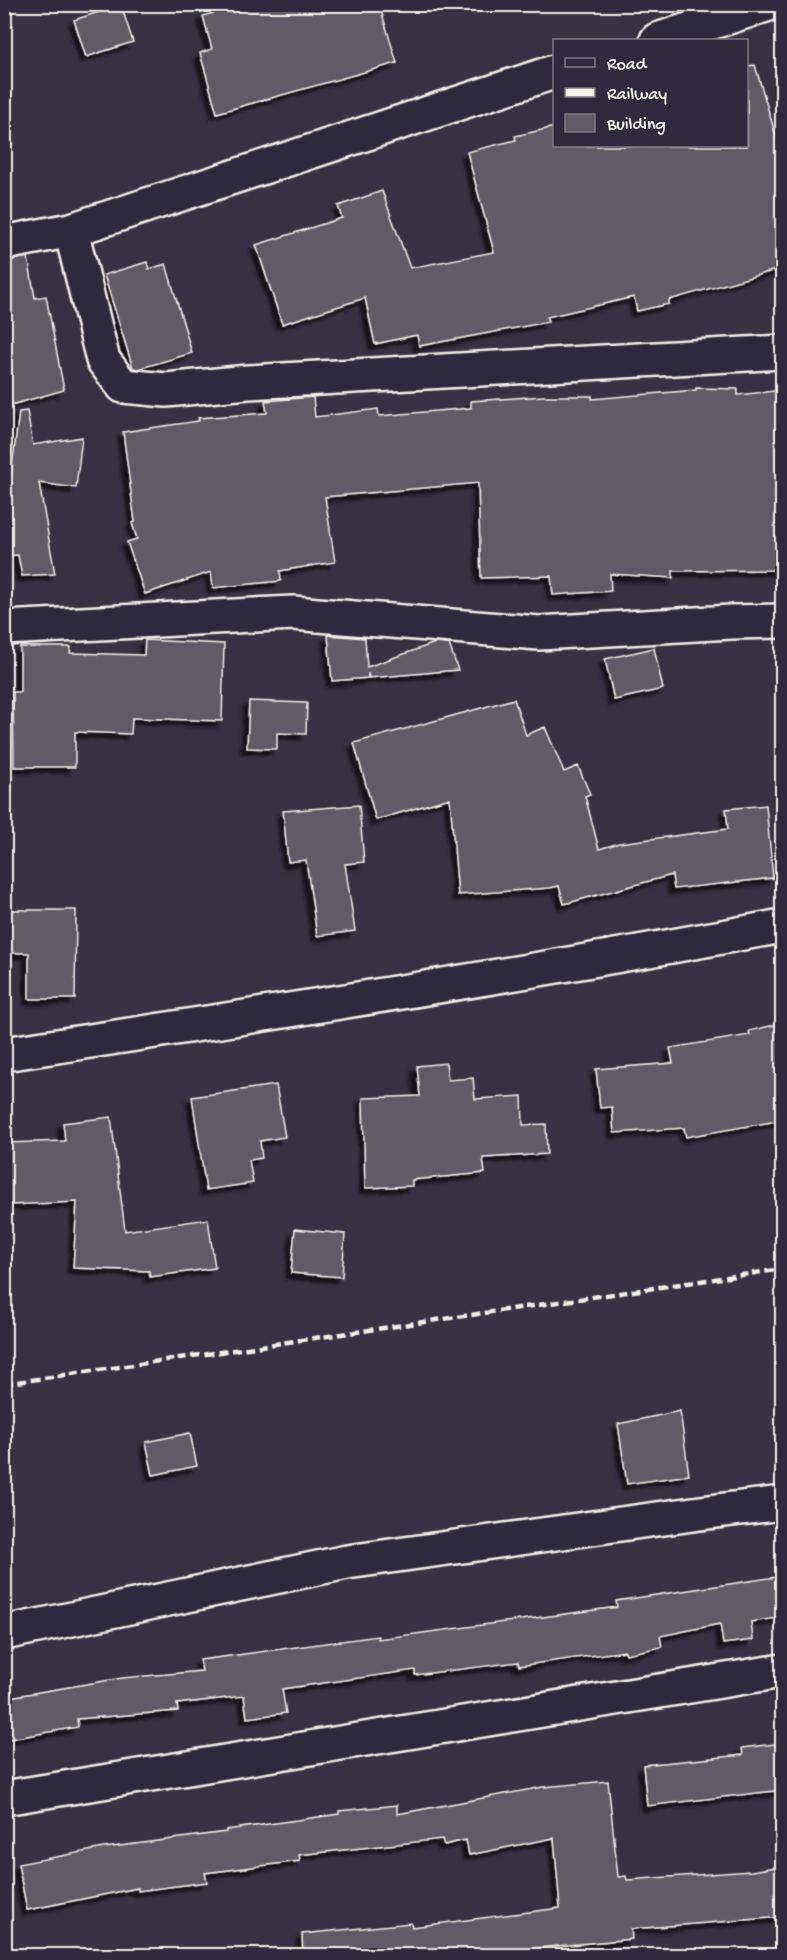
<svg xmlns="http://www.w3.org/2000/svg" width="787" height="1960" font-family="'Gochi Hand',sans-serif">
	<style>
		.building { fill: #5f5c67; stroke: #f4f1e8; stroke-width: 1.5; filter: url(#shadow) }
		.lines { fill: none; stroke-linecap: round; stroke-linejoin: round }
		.minor-casing { stroke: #f4f1e8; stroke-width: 38 }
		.minor { stroke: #2f2a3d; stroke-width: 33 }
		.rail { stroke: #f4f1e8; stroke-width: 4.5; stroke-dasharray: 9 4.5; stroke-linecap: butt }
	</style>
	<defs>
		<filter id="shadow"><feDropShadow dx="-5.5" dy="5.5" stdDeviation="1.5" flood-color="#0009"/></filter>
	</defs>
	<rect width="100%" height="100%" fill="#373244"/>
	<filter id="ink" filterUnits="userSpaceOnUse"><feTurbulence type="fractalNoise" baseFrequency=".0167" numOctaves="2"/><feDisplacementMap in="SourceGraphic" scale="12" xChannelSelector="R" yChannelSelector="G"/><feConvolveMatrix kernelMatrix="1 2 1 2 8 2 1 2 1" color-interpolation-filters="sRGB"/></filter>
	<g filter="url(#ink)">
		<!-- building -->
		<path class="building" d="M 245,4 L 379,4 L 397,63 L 217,113 L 200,53 L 212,49 L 203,16 Z
			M 121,5 L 133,42 L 86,57 L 74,20 Z
			M 755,65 L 783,160 L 783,268 L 669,300 L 669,304 L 637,311 L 634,297 L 547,317 L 548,322 L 419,346 L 417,335 L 375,344 L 365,298 L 282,324 L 256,245 L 342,218 L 338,206 L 382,191 L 410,268 L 494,252 L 467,152 L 516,140 L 515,136 L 555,127 L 555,146 L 747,146 L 747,66 Z
			M 28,257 L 35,298 L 46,296 L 64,390 L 4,407 L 4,261 Z
			M 147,262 L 149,269 L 166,264 L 192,353 L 138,369 L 133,368 L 104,275 Z
			M 696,388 L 738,389 L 738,395 L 783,390 L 783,570 L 673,571 L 673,578 L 610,574 L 611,591 L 553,595 L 551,576 L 481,578 L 478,483 L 325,497 L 335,562 L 280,571 L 281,581 L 213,588 L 211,572 L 145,594 L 127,542 L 137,539 L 132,523 L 135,522 L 123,432 L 199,421 L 198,418 L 267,413 L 265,401 L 313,397 L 315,417 L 378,409 L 379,416 L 471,408 L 471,401 L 544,396 L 592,396 L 592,399 L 696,390 Z
			M 27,411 L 33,445 L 82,437 L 76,488 L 39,483 L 55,574 L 22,576 L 18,555 L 4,556 L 4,531 L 19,412 Z
			M 328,635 L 365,638 L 367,667 L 435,643 L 449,644 L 458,670 L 369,678 L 368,673 L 368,678 L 332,681 Z
			M 145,640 L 224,644 L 222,721 L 132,718 L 131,734 L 75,732 L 75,767 L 14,767 L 13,692 L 20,692 L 20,647 L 71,647 L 70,653 L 144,655 Z
			M 654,648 L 663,689 L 614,700 L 605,659 Z
			M 514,699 L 526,735 L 545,727 L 564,772 L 578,766 L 590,794 L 585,796 L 599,849 L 619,843 L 728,829 L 726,809 L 766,805 L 773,878 L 674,889 L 672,875 L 564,904 L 559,886 L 550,888 L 458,895 L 450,798 L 376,820 L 354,743 Z
			M 249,701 L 307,703 L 306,734 L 277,733 L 277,749 L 247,748 Z
			M 359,805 L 364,862 L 345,864 L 355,931 L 317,936 L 306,860 L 288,862 L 283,811 Z
			M 9,910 L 76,910 L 75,999 L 29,999 L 29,953 L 8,953 Z
			M 783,1023 L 783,1120 L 686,1137 L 684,1128 L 614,1133 L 612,1107 L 600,1108 L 596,1069 L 673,1063 L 670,1048 L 750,1035 L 749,1031 Z
			M 446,1063 L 448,1080 L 473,1078 L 475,1099 L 522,1096 L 523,1125 L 546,1124 L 547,1154 L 483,1158 L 485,1173 L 412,1180 L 412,1186 L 365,1188 L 363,1098 L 420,1096 L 417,1066 Z
			M 276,1085 L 285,1137 L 260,1141 L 262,1158 L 249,1160 L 253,1183 L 206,1190 L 192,1097 Z
			M 111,1117 L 125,1231 L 208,1219 L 215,1268 L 150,1277 L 149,1271 L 73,1268 L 77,1202 L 9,1205 L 6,1143 L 65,1141 L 63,1123 Z
			M 295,1229 L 345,1234 L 342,1277 L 291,1273 Z
			M 680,1411 L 689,1475 L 627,1484 L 618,1424 Z
			M 190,1433 L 197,1466 L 153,1475 L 146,1442 Z
			M 783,1576 L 783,1617 L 751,1622 L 753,1640 L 723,1644 L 720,1624 L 660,1636 L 662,1647 L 626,1654 L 625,1651 L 519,1666 L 518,1662 L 415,1675 L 415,1670 L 282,1689 L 286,1713 L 247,1718 L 244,1696 L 177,1704 L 178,1711 L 77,1719 L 78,1727 L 4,1740 L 4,1698 L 122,1678 L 202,1671 L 200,1660 L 378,1636 L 378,1639 L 617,1607 L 616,1601 Z
			M 783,1743 L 783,1790 L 647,1806 L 643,1765 L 743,1755 L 742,1748 Z
			M 608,1781 L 618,1877 L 626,1876 L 627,1880 L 751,1871 L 783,1866 L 783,1917 L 631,1929 L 632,1939 L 516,1950 L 516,1953 L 496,1956 L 303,1956 L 302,1934 L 411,1923 L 412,1927 L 560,1908 L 554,1838 L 469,1855 L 466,1840 L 444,1845 L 442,1839 L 299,1855 L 300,1861 L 205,1873 L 207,1882 L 138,1891 L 138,1888 L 27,1910 L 18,1864 L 104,1848 L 226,1832 L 226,1830 L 339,1814 L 339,1811 L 397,1805 L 397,1814 L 543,1787 Z"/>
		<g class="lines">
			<!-- minor casing -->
			<g class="minor-casing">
				<path id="minor" d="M 657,40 L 769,4
					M 71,230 L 103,360 L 123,386 L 166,390 L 248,382 L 782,352
					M 4,243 L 71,230 L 554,72
					M 4,628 L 293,613 L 539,633 L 731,622 L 782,621
					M 4,1054 C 265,1015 524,974 782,926
					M 4,1633 L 347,1562 L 700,1513 L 782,1503
					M 4,1798 L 782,1671"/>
			</g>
			<!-- minor -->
			<use href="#minor" class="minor"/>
			<!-- rail -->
			<path class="rail" d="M 4,1384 L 782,1269"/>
		</g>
	</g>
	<!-- margin -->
	<rect width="787" height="1960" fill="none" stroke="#2f2a3d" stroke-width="24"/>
	<rect x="12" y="12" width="763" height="1936" fill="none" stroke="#f4f1e8" stroke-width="2" filter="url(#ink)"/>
	<!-- legend -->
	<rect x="553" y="39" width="195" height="108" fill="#2f2a3d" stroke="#7e7a81" stroke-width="1.5"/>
	<rect x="565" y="58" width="30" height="9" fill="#2f2a3d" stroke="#7e7a81" stroke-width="1.5"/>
	<text x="607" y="69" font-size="18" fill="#f4f1e8">Road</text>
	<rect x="565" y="88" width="30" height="9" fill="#f4f1e8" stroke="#7e7a81" stroke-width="1.5"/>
	<text x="607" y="99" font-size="18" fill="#f4f1e8">Railway</text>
	<rect x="565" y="114" width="30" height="18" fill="#5f5c67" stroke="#7e7a81" stroke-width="1.5"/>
	<text x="607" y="129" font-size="18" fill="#f4f1e8">Building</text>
</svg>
